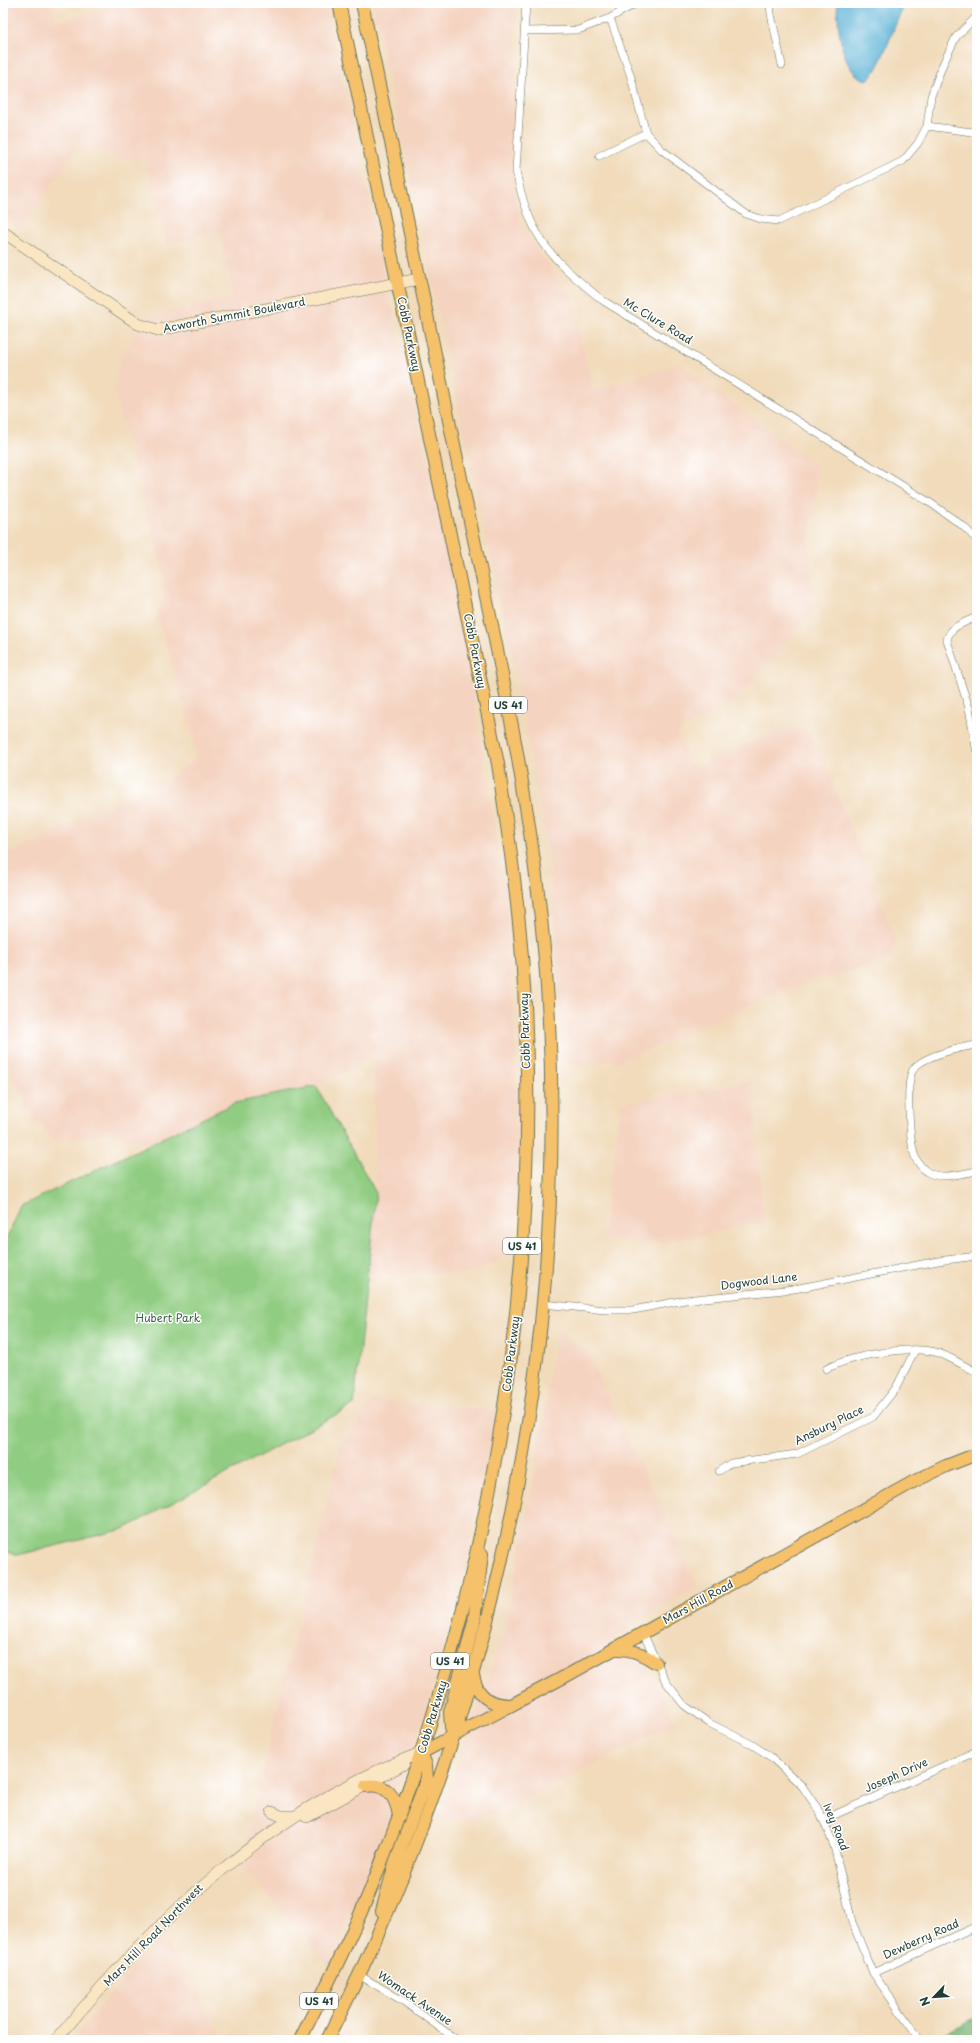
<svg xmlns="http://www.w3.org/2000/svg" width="980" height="2043" font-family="'Playpen Sans',sans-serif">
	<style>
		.built { fill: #f4d3c0 }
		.green { fill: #90cc81; stroke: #58845a }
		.forest { fill: #74b06f; stroke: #4a7652 }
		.water { fill: #58b0d5; stroke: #3c7684 }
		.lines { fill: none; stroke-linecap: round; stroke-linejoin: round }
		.street-casing { stroke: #687463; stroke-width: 8 }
		.secondary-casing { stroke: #687463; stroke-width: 12 }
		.primary-casing { stroke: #687463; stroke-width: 14 }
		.street { stroke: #fff; stroke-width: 7 }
		.secondary { stroke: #fbe6c4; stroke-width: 11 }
		.primary { stroke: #f5c16b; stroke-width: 12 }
		.labels { text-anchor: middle; stroke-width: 3; stroke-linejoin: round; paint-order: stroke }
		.shield { fill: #fff; stroke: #627771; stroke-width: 1 }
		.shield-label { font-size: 10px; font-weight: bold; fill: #1f3d34 }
		.street-label { font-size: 11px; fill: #1f3d34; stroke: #fff }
		.park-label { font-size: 11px; fill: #3b6147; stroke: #fff }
	</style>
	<rect width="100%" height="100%" fill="#fff"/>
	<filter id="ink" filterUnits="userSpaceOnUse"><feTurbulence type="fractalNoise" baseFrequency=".025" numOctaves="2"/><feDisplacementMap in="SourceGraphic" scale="8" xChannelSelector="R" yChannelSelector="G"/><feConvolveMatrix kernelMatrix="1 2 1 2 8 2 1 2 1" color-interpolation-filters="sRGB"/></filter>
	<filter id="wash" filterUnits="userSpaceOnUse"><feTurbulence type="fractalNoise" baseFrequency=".012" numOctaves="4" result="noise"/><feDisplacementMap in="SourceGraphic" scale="16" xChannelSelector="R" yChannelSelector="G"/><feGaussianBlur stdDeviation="0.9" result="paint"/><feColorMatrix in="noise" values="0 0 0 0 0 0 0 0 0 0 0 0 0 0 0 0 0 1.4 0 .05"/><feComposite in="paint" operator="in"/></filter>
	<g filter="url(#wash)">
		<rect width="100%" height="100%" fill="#f1dbbb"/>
		<!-- built -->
		<path class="built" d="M 3,3 L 52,3 L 55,22 L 125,3 L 326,3 L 393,313 L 452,572 L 506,893 L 515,1034 L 517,1157 L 514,1253 L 469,1274 L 368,1274 L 376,1193 L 374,1057 L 316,1086 L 235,1103 L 149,1144 L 107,1132 L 55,1142 L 36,1123 L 3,1055 L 3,856 L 170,778 L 198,755 L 157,612 L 168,591 L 114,391 L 120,361 L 144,317 L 233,297 L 219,231 L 168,244 L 145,159 L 120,158 L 79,145 L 20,230 L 3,218 Z
			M 373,3 L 515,3 L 517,85 L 510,163 L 521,225 L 572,299 L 593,391 L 679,364 L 818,466 L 809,541 L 814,606 L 778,654 L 734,701 L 677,732 L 692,768 L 774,732 L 804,727 L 820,750 L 896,941 L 891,959 L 786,990 L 621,1061 L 588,1061 L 563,1065 L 550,865 L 521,700 Z
			M 752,1081 L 764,1223 L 660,1243 L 602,1239 L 621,1103 Z
			M 557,1328 L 587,1353 L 698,1585 L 627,1629 L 676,1722 L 547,1789 L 474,1820 L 439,1820 L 506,1623 L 537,1461 Z
			M 373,1400 L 496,1411 L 463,1577 L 427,1708 L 391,1811 L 330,1965 L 242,1866 L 252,1816 L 340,1448 Z
			M 162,1936 L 224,2040 L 71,2040 Z
			M 345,2028 L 358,2040 L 339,2040 Z"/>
		<!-- green -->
		<path class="green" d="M 316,1086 L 376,1193 L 354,1405 L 124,1529 L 18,1555 L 3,1549 L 3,1247 L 21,1206 L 235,1103 Z"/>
		<!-- forest -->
		<path class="forest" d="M 977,2017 L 977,2040 L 931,2040 Z"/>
		<!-- water -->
		<path class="water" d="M 837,3 L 905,3 C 896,19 880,73 867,80 C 840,75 838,24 837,3 Z"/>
	</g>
	<g filter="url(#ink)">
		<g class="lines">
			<!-- street casing -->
			<g class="street-casing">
				<path id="street" d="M 526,3 L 516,171 C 529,237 550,258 602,300 L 932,504 L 963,526 L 977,540
					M 770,3 L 771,14 L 782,65
					M 610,18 L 630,74 L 646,133 L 662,150 L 746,214 L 761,219 L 779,221 L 903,161 L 918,143 L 927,126 L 931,96 L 943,64 L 956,37 L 977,16
					M 525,31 L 578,30 L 610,18 L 637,3
					M 927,126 L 972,132 L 977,131
					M 599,156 L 646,133
					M 977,617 C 965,622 950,626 947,640 L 969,708 L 977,753
					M 977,1045 C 962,1047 921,1056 913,1070 C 905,1082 910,1139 914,1154 C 916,1161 923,1170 929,1173 C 943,1180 963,1173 977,1171
					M 542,1304 L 606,1310 L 633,1310 L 685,1300 L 794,1289 L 938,1261 L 977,1256
					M 826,1369 C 851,1356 907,1345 935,1352 C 950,1356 963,1366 977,1372
					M 719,1471 L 731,1463 L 797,1454 L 873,1417 L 896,1388 L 915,1350
					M 643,1633 L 666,1682 L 684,1705 L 709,1723 L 751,1744 L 771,1757 L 802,1786 L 820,1812 L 834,1846 L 852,1922 L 873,1973 L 920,2040
					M 823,1820 L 977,1751
					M 873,1973 L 977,1926
					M 359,1975 L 403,2001 L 457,2040"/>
			</g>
			<!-- secondary casing -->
			<g class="secondary-casing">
				<path id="secondary" d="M 3,232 L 138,324 L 158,330 L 419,279
					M 272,1812 L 281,1816 L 295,1816
					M 307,1817 L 404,1764
					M 56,2040 C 156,1919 271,1808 421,1753"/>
			</g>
			<!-- primary casing -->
			<g class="primary-casing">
				<path id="primary" d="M 615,1649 C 631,1648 644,1654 656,1663
					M 473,1675 C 477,1697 490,1705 512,1705
					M 454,1736 L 451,1727 L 450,1712 L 474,1622 L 482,1554
					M 421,1753 L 566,1676 L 913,1482 L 946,1466 L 977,1454
					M 366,1786 C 387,1783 396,1797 399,1816
					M 382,1911 L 395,1863 L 427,1778 L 426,1765 L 421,1753
					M 300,2040 C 324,1991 349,1942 370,1891 C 486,1605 542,1296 524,987 C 520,912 509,838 498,764 L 339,3
					M 327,2040 C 495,1714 574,1340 546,973 C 534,815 500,661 467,507 C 432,339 397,171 362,3"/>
			</g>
			<!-- street -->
			<use href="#street" class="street"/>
			<!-- secondary -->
			<use href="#secondary" class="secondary"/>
			<!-- primary -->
			<use href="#primary" class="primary"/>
		</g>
	</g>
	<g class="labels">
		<!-- shield labels -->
		<g class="shield">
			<rect x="489" y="697" width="38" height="16" rx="3"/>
			<rect x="503" y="1238" width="38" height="16" rx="3"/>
			<rect x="431" y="1653" width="38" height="16" rx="3"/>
			<rect x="300" y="1993" width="38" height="16" rx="3"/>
		</g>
		<g class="shield-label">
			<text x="508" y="709">US 41</text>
			<text x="522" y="1250">US 41</text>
			<text x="450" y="1665">US 41</text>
			<text x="319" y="2005">US 41</text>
		</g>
		<!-- street labels -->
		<g class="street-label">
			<text transform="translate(234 315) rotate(-11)" y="4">Acworth Summit Boulevard</text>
			<text transform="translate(658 321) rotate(31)" y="4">Mc Clure Road</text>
			<text transform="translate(409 334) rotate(78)" y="4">Cobb Parkway</text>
			<text transform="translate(475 651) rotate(79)" y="4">Cobb Parkway</text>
			<text transform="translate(525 1031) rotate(-92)" y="4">Cobb Parkway</text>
			<text transform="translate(759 1281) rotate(-7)" y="4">Dogwood Lane</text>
			<text transform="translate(511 1354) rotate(-83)" y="4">Cobb Parkway</text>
			<text transform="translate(829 1425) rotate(-26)" y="4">Ansbury Place</text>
			<text transform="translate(698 1602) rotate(-29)" y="4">Mars Hill Road</text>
			<text transform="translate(432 1717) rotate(-73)" y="4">Cobb Parkway</text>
			<text transform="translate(896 1775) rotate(-24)" y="4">Joseph Drive</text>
			<text transform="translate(836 1827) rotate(68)" y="4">Ivey Road</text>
			<text transform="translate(153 1935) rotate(-46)" y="4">Mars Hill Road Northwest</text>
			<text transform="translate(921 1939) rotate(-24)" y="4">Dewberry Road</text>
			<text transform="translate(415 1998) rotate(34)" y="4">Womack Avenue</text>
		</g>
		<!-- park labels -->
		<g class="park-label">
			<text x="168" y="1322">Hubert Park</text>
		</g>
	</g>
	<!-- margin -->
	<rect width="980" height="2043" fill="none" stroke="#fff" stroke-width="16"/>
	<!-- north arrow -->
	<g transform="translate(934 1997) rotate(245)" stroke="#ffffff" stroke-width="3" paint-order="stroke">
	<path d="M0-3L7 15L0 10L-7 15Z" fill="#1f3d34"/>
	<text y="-6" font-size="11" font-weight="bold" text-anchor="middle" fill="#1f3d34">N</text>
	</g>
</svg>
